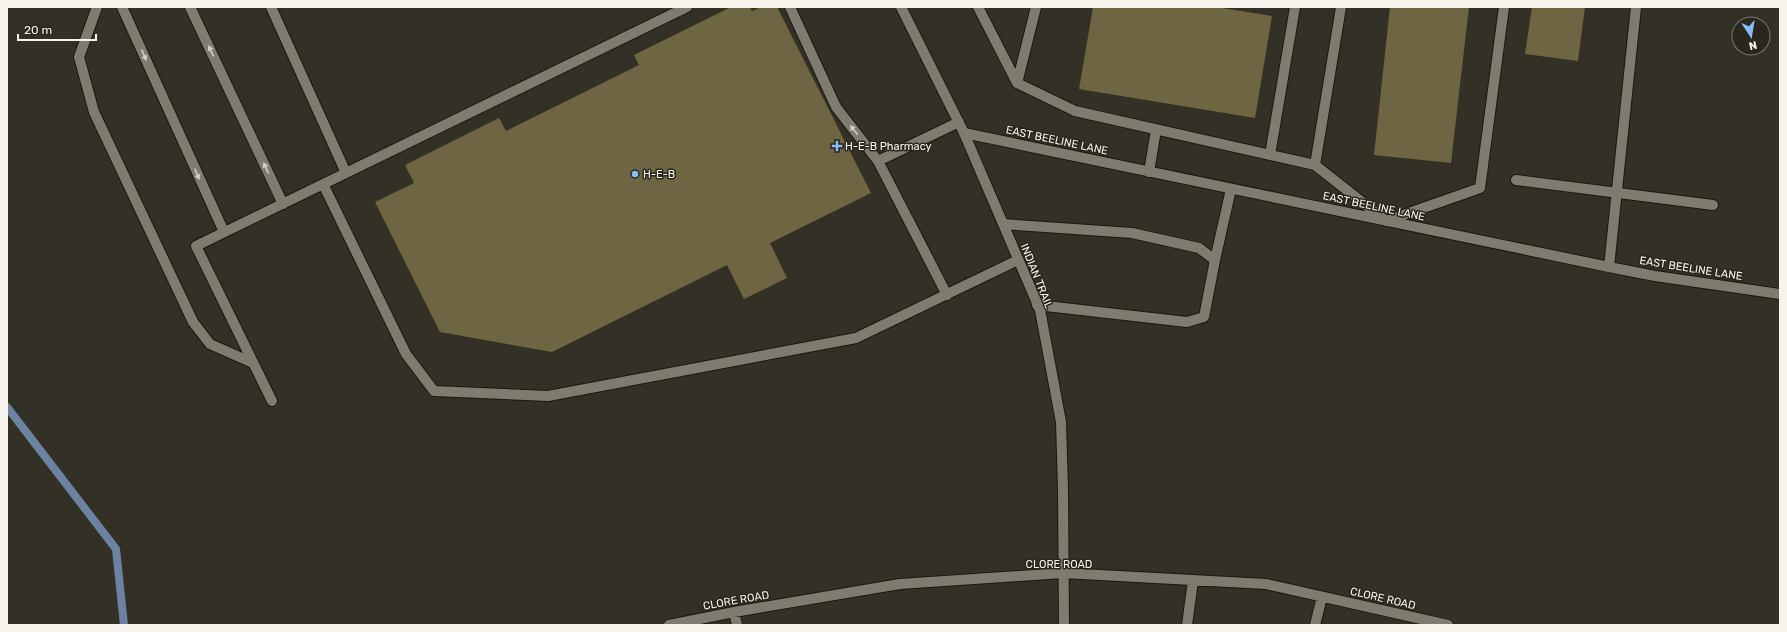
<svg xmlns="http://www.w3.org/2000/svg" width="1787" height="632" font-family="Rubik,sans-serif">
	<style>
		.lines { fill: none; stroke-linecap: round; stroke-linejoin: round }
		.stream { stroke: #6b83a0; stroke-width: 8 }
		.building { fill: #6e6642 }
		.minor-casing { stroke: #1a180f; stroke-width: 12 }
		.minor { stroke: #7e7c6f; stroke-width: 10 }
		.oneway { fill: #d2d0c7 }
		.poi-dot { fill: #87bbfb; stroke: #29271c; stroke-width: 1.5 }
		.labels { text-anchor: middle; stroke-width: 3; stroke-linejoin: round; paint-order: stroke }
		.street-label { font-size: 11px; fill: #f6f4ed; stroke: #29271c }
		.poi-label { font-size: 11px; fill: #f6f4ed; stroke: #29271c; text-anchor: start }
	</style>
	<rect width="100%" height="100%" fill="#333126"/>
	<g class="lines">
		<!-- stream -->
		<path class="stream" d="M 7,407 L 116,549 L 124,625"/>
	</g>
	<!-- building -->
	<path class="building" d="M 731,7 L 750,7 L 752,11 L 761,7 L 777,7 L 871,193 L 770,243 L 787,278 L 744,299 L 727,265 L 552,352 L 440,332 L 375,202 L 414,183 L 405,165 L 499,118 L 506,131 L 639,65 L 634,55 Z
		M 1093,7 L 1216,7 L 1272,16 L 1255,118 L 1079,89 Z
		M 1390,7 L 1469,7 L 1451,163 L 1374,155 Z
		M 1532,7 L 1585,7 L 1578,61 L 1525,54 Z"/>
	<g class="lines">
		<!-- minor casing -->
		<g class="minor-casing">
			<path id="minor" d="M 97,7 L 79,57 L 94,112 L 193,322 L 210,344 L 253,363
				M 122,7 L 224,232
				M 190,7 L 283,204
				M 271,7 L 346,173
				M 790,7 L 836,107 L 878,161
				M 901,7 L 964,133 L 1040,310 L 1061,422 L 1063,489 L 1064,625
				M 978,7 L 1017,83
				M 1036,7 L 1017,83 L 1075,111 L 1315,165
				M 1341,7 L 1315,165 L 1386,221 L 1480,188 L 1504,7
				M 964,133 L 1609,267 L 1655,276 L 1780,294
				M 1270,155 L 1295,7
				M 1149,172 L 1156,130
				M 1516,180 L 1713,205
				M 323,184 L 406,354 L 434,391 L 548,396 L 856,338 L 1018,260
				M 1003,224 L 1132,233 L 1199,248 L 1215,260 L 1204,317 L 1187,322 L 1037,305
				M 1215,260 L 1231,189
				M 1609,267 L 1636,7
				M 947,295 L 878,161 L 959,122
				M 272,401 L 196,246 L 687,7
				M 734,612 L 737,625
				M 669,625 L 734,612 L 900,584 L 1063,573 L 1266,584 L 1448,625
				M 1187,625 L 1193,581
				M 1315,625 L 1322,597"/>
		</g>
		<!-- minor -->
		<use href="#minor" class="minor"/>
	</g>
	<!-- one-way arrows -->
	<defs><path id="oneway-solid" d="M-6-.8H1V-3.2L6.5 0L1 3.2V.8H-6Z"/></defs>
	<g class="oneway">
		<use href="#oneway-solid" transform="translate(211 51) rotate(-115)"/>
		<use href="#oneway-solid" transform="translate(144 55) rotate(66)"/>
		<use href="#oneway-solid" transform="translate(854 130) rotate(-128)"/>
		<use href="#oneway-solid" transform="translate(266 168) rotate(-115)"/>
		<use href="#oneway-solid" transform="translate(197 174) rotate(66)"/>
	</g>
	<!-- markers -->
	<g class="poi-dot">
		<path d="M835 140h4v4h4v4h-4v4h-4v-4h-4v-4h4z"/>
		<circle cx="635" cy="174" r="4"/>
	</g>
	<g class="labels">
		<!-- street labels -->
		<g class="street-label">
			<text transform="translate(1057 140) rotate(12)" y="4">EAST BEELINE LANE</text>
			<text transform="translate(1374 206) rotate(12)" y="4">EAST BEELINE LANE</text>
			<text transform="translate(1691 268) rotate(9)" y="4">EAST BEELINE LANE</text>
			<text transform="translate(1037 276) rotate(68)" y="4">INDIAN TRAIL</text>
			<text x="1059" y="568">CLORE ROAD</text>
			<text transform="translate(1383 598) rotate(13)" y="4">CLORE ROAD</text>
			<text transform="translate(736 600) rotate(-10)" y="4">CLORE ROAD</text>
		</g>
		<!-- poi labels -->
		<g class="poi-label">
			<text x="845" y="150">H-E-B Pharmacy</text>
			<text x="643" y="178">H-E-B</text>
		</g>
	</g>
	<!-- border -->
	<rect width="1787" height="632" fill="none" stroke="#f6f4ed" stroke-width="16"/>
	<!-- north arrow -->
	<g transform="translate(1751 36) rotate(168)"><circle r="19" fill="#29271c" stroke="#7b7970"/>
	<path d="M0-3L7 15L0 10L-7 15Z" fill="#87bbfb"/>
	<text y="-6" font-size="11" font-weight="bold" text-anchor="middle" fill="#f6f4ed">N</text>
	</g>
	<!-- scale -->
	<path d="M18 34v6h78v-6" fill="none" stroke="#f6f4ed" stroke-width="2"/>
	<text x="24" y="34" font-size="12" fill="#f6f4ed" stroke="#29271c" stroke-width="3" paint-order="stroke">20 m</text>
</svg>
